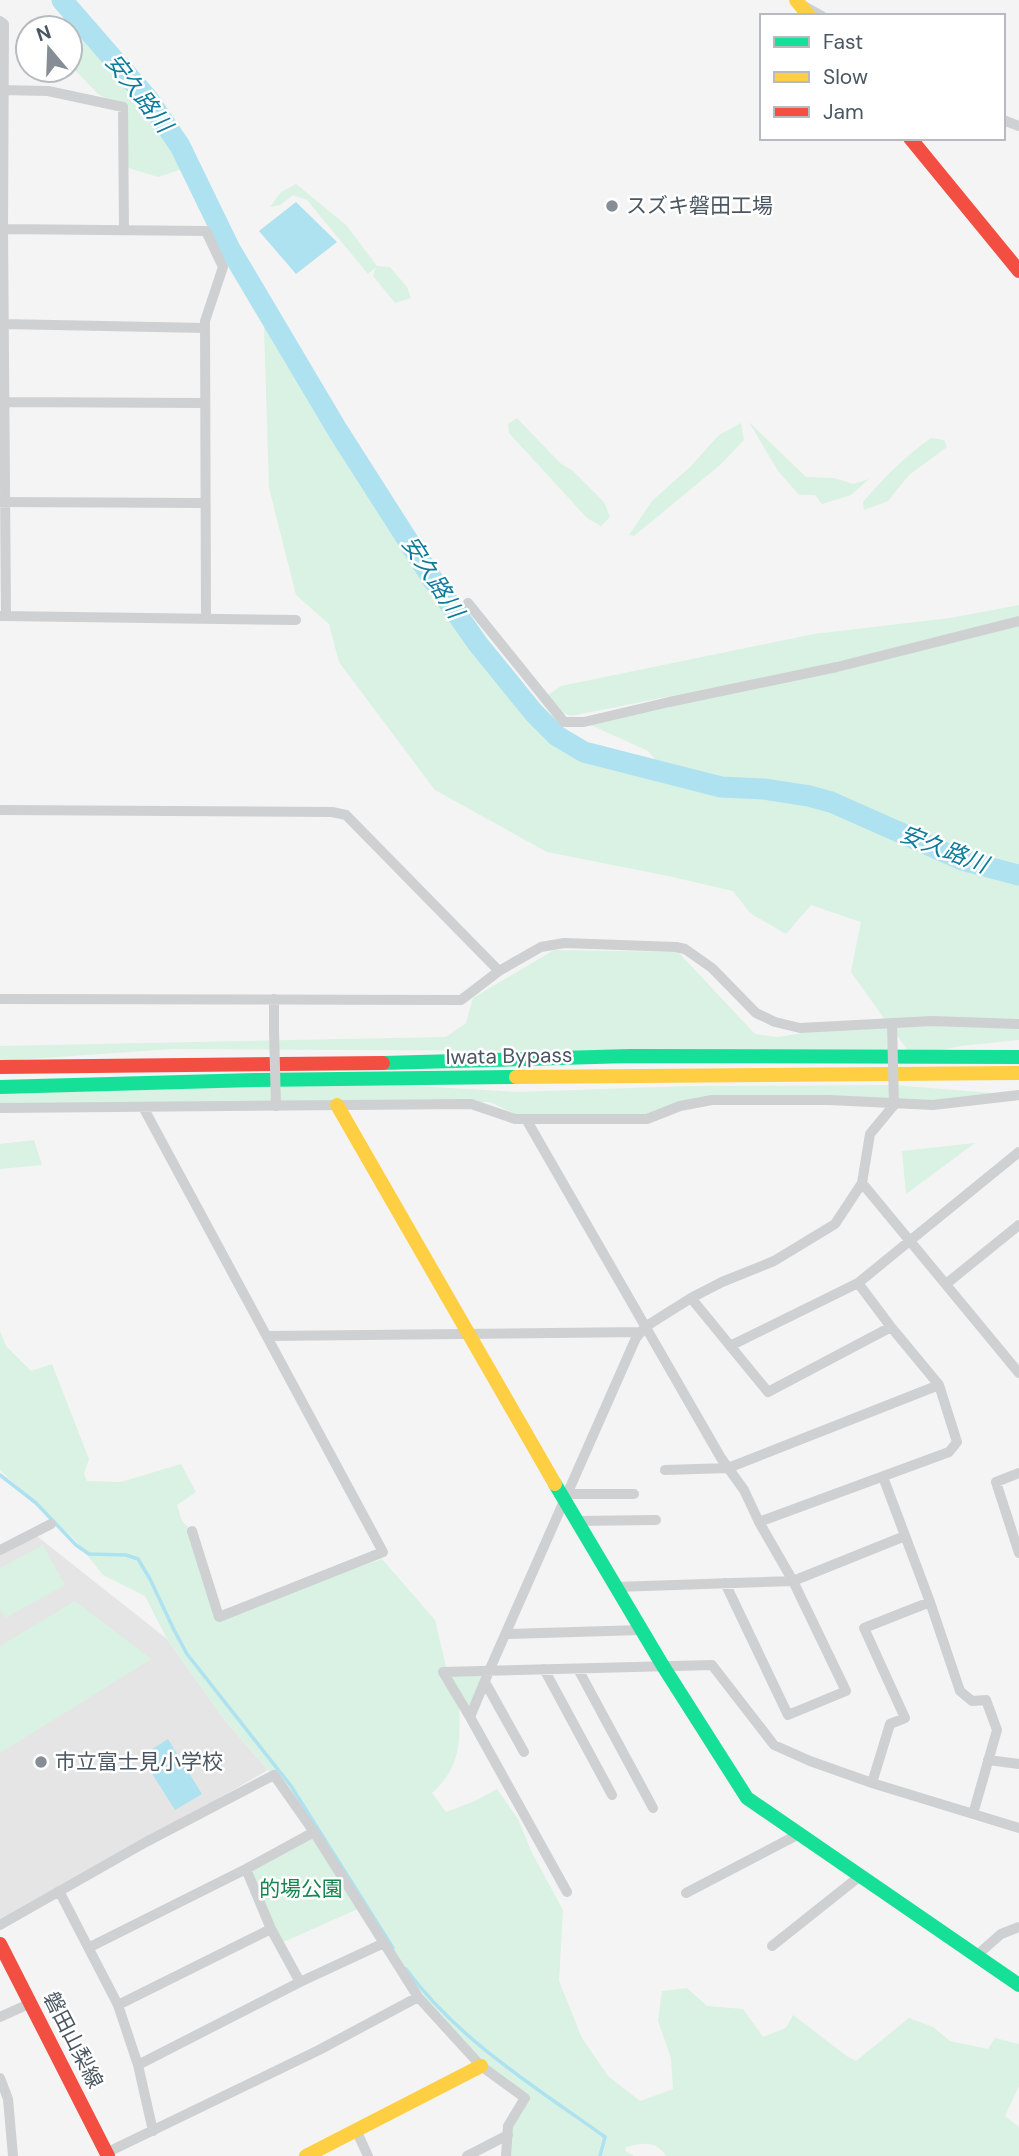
<svg xmlns="http://www.w3.org/2000/svg" width="1019" height="2156" font-family="'DM Sans','Noto Sans JP',sans-serif">
	<style>
		.education { fill: #e6e5e6 }
		.green { fill: #d9f2e3 }
		.water { fill: #aee2f0 }
		.lines { fill: none; stroke-linecap: round; stroke-linejoin: round }
		.stream { stroke: #aee2f0; stroke-width: 3.5 }
		.river { stroke: #aee2f0; stroke-width: 21 }
		.street { stroke: #ced0d2; stroke-width: 10 }
		.fast { stroke: #16e098; stroke-width: 14 }
		.slow { stroke: #ffcf43; stroke-width: 14 }
		.jam { stroke: #f24e42; stroke-width: 14 }
		.street-bridge { stroke: #ced0d2; stroke-width: 10 }
		.poi-dot { fill: #868d94; stroke: #fff; stroke-width: 2.5 }
		.labels { text-anchor: middle; stroke-width: 5; stroke-linejoin: round; paint-order: stroke }
		.poi-label { font-size: 21px; fill: #4a5661; stroke: #fff; text-anchor: start }
		.street-label { font-size: 21px; fill: #4a5661; stroke: #fff }
		.park-label { font-size: 21px; fill: #17864f; stroke: #fff }
		.water-label { font-size: 23px; font-style: italic; fill: #0c7c9b; stroke: #fff }
	</style>
	<rect width="100%" height="100%" fill="#f4f4f4"/>
	<!-- education -->
	<path class="education" d="M 33,1533 L 167,1639 L 223,1718 L 268,1770 L 0,1925 L 0,1549 Z"/>
	<!-- green -->
	<path class="green" d="M 76,4 L 98,25 L 102,37 L 193,147 L 182,169 L 158,177 L 125,167 L 123,107 L 98,94 L 70,65 L 70,28 L 55,28 Z
		M 296,184 L 346,225 L 377,266 L 390,267 L 407,287 L 411,298 L 395,303 L 373,276 L 376,267 L 368,274 L 307,200 L 293,195 L 280,205 L 270,207 L 281,192 Z
		M 264,326 L 358,476 L 529,718 L 594,755 L 700,783 L 804,799 L 839,811 L 876,832 L 926,848 L 983,876 L 1019,882 L 1019,1040 L 961,1046 L 912,1056 L 893,1030 L 893,1053 L 173,1049 L 0,1061 L 0,1046 L 446,1037 L 466,1023 L 473,998 L 554,950 L 678,952 L 755,1034 L 778,1037 L 840,1027 L 891,1028 L 851,972 L 861,922 L 811,905 L 786,934 L 750,913 L 733,891 L 668,876 L 547,852 L 435,790 L 339,662 L 329,624 L 296,595 L 269,488 Z
		M 517,418 L 560,463 L 573,471 L 604,502 L 610,517 L 601,526 L 587,518 L 509,433 L 508,424 Z
		M 749,422 L 806,477 L 834,478 L 853,484 L 869,479 L 851,495 L 822,504 L 815,495 L 799,495 L 778,471 Z
		M 741,423 L 744,440 L 720,465 L 634,536 L 629,535 L 652,501 L 691,466 L 719,435 Z
		M 931,438 L 944,440 L 947,447 L 909,475 L 888,501 L 864,510 L 863,502 C 884,478 905,456 931,438 Z
		M 1019,605 L 1019,864 L 928,838 L 822,790 L 722,780 L 660,765 L 648,751 L 584,722 L 872,656 L 571,716 L 546,706 L 548,695 L 561,686 L 814,634 L 950,618 Z
		M 314,1080 L 518,1092 L 688,1086 L 893,1085 L 1019,1095 L 879,1104 L 747,1100 L 677,1107 L 630,1119 L 526,1119 L 490,1102 L 0,1110 L 0,1087 Z
		M 34,1140 L 42,1165 L 0,1169 L 0,1144 Z
		M 975,1143 L 906,1194 L 902,1151 Z
		M 0,1331 L 6,1346 L 31,1371 L 52,1364 L 89,1459 L 84,1474 L 87,1481 L 121,1482 L 181,1464 L 196,1492 L 177,1505 L 182,1521 L 192,1531 L 219,1616 L 382,1559 L 435,1620 L 447,1671 L 489,1671 L 468,1712 L 459,1699 C 460,1738 463,1765 432,1793 L 446,1812 L 475,1801 L 497,1789 L 518,1819 L 531,1851 L 563,1910 L 559,1981 L 582,2038 L 608,2076 L 640,2101 L 673,2089 L 671,2058 L 658,2021 L 662,1991 L 687,1988 L 707,2006 L 743,2009 L 763,2037 L 786,2028 L 793,2015 L 848,2057 L 856,2061 L 909,2018 L 933,2027 L 950,2041 L 988,2049 L 995,2038 L 1019,2044 L 1019,2086 L 1005,2116 L 1019,2127 L 1019,2156 L 666,2156 C 656,2140 642,2143 626,2147 L 625,2151 L 634,2156 L 506,2156 L 509,2127 L 525,2098 L 490,2073 L 418,1997 L 360,1908 L 279,1944 L 246,1869 L 316,1833 L 317,1826 L 223,1718 L 167,1639 L 145,1596 L 103,1575 L 75,1540 L 0,1470 Z
		M 43,1545 L 65,1585 L 5,1618 L 0,1609 L 0,1568 Z
		M 75,1601 L 151,1659 L 0,1753 L 0,1646 Z"/>
	<!-- water -->
	<path class="water" d="M 296,202 L 337,242 L 296,274 L 259,231 Z
		M 168,1739 L 202,1794 L 175,1810 L 141,1756 Z"/>
	<g class="lines">
		<!-- stream -->
		<path class="stream" d="M 0,1475 L 36,1503 L 76,1545 L 89,1554 L 126,1555 L 138,1559 L 150,1579 L 174,1630 L 187,1654 L 291,1786 L 393,1948
			M 406,1969 C 458,2040 534,2086 605,2137 L 600,2156"/>
		<!-- river -->
		<path class="river" d="M 62,0 L 148,99 L 180,146 L 230,249 L 338,431 L 435,583 L 478,644 L 534,713 L 557,736 L 584,752 L 721,787 L 764,789 L 809,796 L 831,802 L 962,860 L 1019,875"/>
		<!-- street -->
		<path class="street" d="M 804,6 L 822,16
			M 0,21 L 4,24 L 3,229 L 6,616
			M 0,90 L 48,91 L 123,107 L 124,230
			M 1003,120 L 1019,126
			M 3,229 L 206,231 L 223,267 L 205,321 L 206,619
			M 3,324 L 205,328
			M 0,402 L 205,403
			M 0,502 L 205,503
			M 468,603 L 564,722 L 584,722 L 669,702 L 837,667 L 1019,621
			M 1,616 L 296,620
			M 0,810 L 332,812 L 346,815 L 499,971
			M 0,999 L 461,1000 L 499,971 L 541,947 L 564,943 L 676,947 L 685,949 L 712,968 L 756,1013 L 775,1022 L 800,1028 L 932,1021 L 1019,1024
			M 274,999 L 274,1031
			M 143,1107 L 383,1552 L 219,1617 L 192,1531
			M 0,1108 L 471,1104 L 515,1119 L 647,1119 L 680,1106 L 712,1100 L 829,1100 L 933,1105 L 1019,1095
			M 526,1119 L 721,1458 L 744,1490 L 759,1522 L 793,1581 L 846,1691 L 788,1715 L 725,1583
			M 862,1183 L 1019,1373
			M 946,1284 L 1019,1225
			M 691,1298 L 768,1392 L 891,1327 L 858,1283
			M 267,1336 L 640,1332
			M 730,1346 L 858,1283 L 1019,1152
			M 665,1470 L 728,1468 L 939,1385 L 891,1327
			M 1019,1473 L 996,1482 L 1019,1553
			M 883,1477 L 930,1602 L 960,1691 L 972,1701 L 986,1700 L 997,1730 L 973,1814
			M 567,1494 L 634,1494
			M 576,1521 L 656,1520
			M 759,1522 L 949,1452 L 957,1442 L 939,1385
			M 0,1550 L 51,1524
			M 615,1587 L 793,1581 L 905,1536
			M 506,1634 L 641,1630
			M 544,1669 L 612,1795
			M 578,1669 L 653,1808
			M 485,1682 L 524,1752
			M 470,1717 L 443,1672 L 712,1665 L 774,1745 L 810,1761 L 872,1783 L 1019,1828
			M 988,1760 L 1019,1764
			M 872,1783 L 890,1724 L 905,1718 L 864,1628 L 930,1602
			M 246,1869 L 271,1929 L 300,1982
			M 59,1891 L 118,2005 L 138,2065 L 153,2131
			M 567,1892 L 470,1717 L 489,1671 L 636,1338 L 645,1327 L 691,1298 L 722,1282 L 774,1261 L 835,1224 L 862,1183 L 870,1134 L 894,1105
			M 686,1893 L 799,1834
			M 0,1925 L 146,1842 L 274,1775 L 314,1832 L 418,1997 L 481,2066 L 525,2098 L 508,2126 L 506,2156
			M 772,1946 L 860,1876
			M 90,1947 L 246,1869 L 314,1832
			M 976,1956 L 1001,1934 L 1019,1927
			M 118,2005 L 271,1929
			M 0,2017 L 31,2003
			M 138,2065 L 300,1982 L 384,1943
			M 0,2078 L 8,2099 L 13,2156
			M 356,2130 L 368,2156
			M 106,2153 L 319,2050 L 418,1997
			M 467,2156 L 508,2135"/>
		<!-- fast -->
		<path class="fast" d="M 383,1063 L 630,1056 L 1019,1057
			M 0,1087 L 255,1080 L 516,1077
			M 555,1484 L 663,1666 L 747,1798 L 1019,1985"/>
		<!-- slow -->
		<path class="slow" d="M 796,0 L 809,16
			M 516,1077 L 1019,1073
			M 337,1105 L 555,1484
			M 306,2156 L 481,2066"/>
		<!-- jam -->
		<path class="jam" d="M 910,138 L 1019,271
			M 0,1067 L 383,1063
			M 0,1944 L 108,2156"/>
		<!-- street-bridge -->
		<path class="street-bridge" d="M 892,1023 L 894,1105
			M 274,1031 L 276,1106"/>
	</g>
	<!-- markers -->
	<g class="poi-dot">
		<circle cx="612" cy="206" r="7"/>
		<circle cx="41" cy="1762" r="7"/>
	</g>
	<g class="labels">
		<!-- poi labels -->
		<g class="poi-label">
			<text x="626" y="213">スズキ磐田工場</text>
			<text x="55" y="1769">市立富士見小学校</text>
		</g>
		<!-- street labels -->
		<g class="street-label">
			<text transform="translate(509 1056) rotate(-1)" y="7">Iwata Bypass</text>
			<text transform="translate(73 2040) rotate(63)" y="7">磐田山梨線</text>
		</g>
		<!-- park labels -->
		<g class="park-label">
			<text x="301" y="1896">的場公園</text>
		</g>
		<!-- water labels -->
		<g class="water-label">
			<text transform="translate(139 93) rotate(52)" y="8">安久路川</text>
			<text transform="translate(433 577) rotate(57)" y="8">安久路川</text>
			<text transform="translate(944 849) rotate(21)" y="8">安久路川</text>
		</g>
	</g>
	<!-- legend -->
	<rect x="760" y="14" width="245" height="126" fill="#ffffff" stroke="#b7bbc0" stroke-width="2"/>
	<rect x="774" y="37" width="35" height="10" fill="#16e098" stroke="#b7bbc0" stroke-width="2"/>
	<text x="823" y="49" font-size="21" fill="#4a5661">Fast</text>
	<rect x="774" y="72" width="35" height="10" fill="#ffcf43" stroke="#b7bbc0" stroke-width="2"/>
	<text x="823" y="84" font-size="21" fill="#4a5661">Slow</text>
	<rect x="774" y="107" width="35" height="10" fill="#f24e42" stroke="#b7bbc0" stroke-width="2"/>
	<text x="823" y="119" font-size="21" fill="#4a5661">Jam</text>
	<!-- north arrow -->
	<g transform="translate(49 49) rotate(341)"><circle r="33" fill="#ffffff" stroke="#b7bbc0" stroke-width="2"/>
	<path d="M0-5L12 26L0 18L-12 26Z" fill="#868d94"/>
	<text y="-10" font-size="19" font-weight="bold" text-anchor="middle" fill="#4a5661">N</text>
	</g>
</svg>
